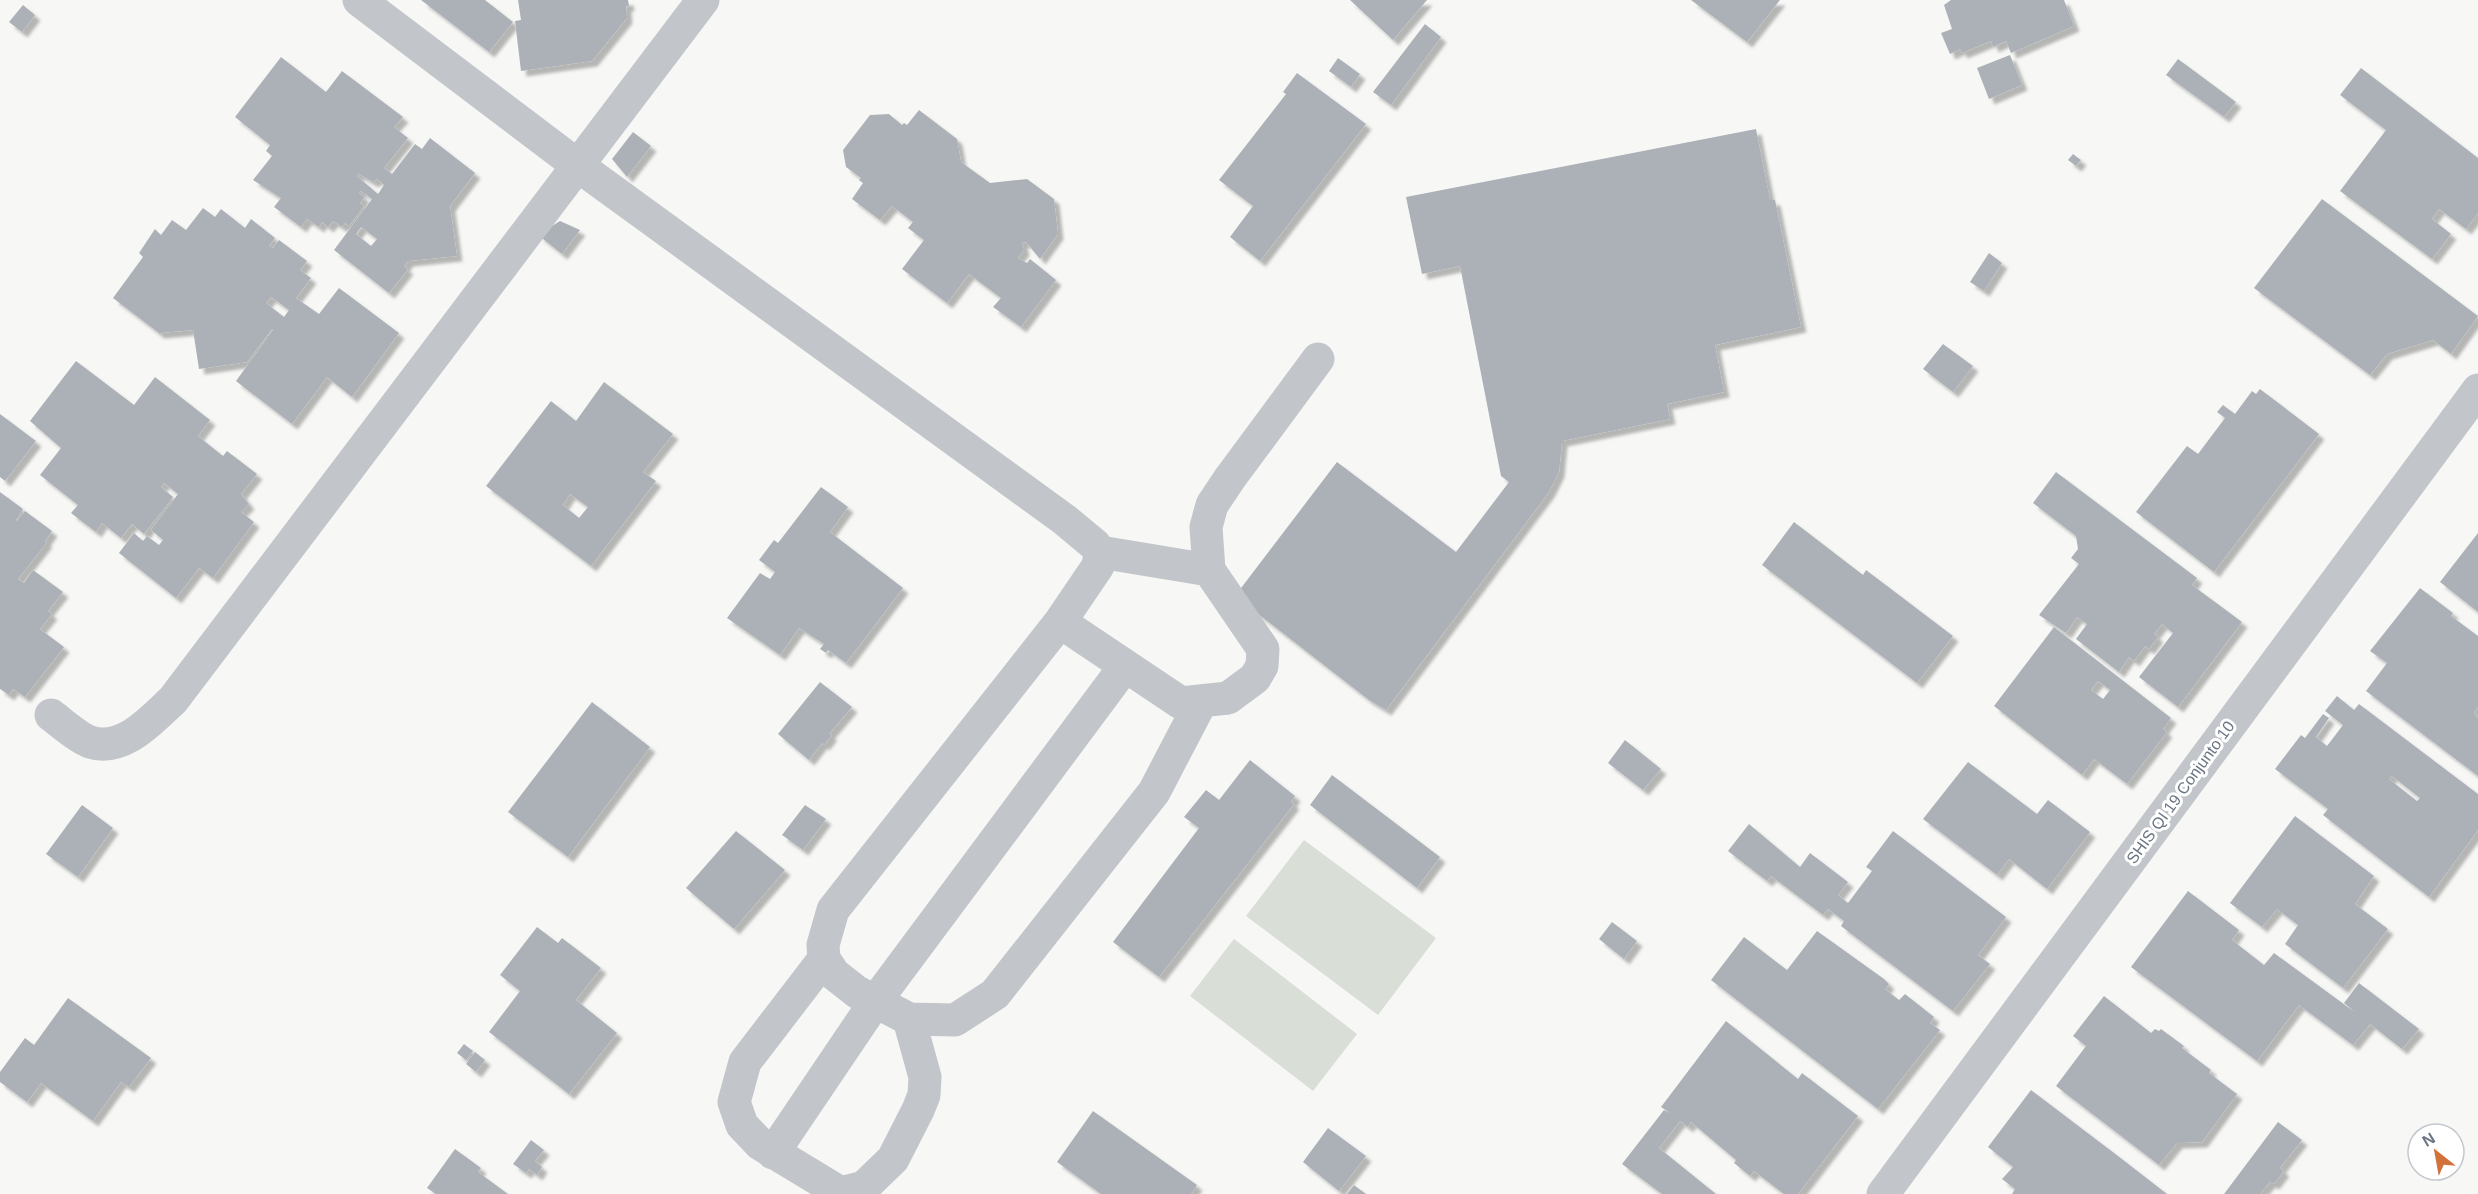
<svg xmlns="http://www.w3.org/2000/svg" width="2478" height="1194" font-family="Helvetica,sans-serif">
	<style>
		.green { fill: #d9ded7 }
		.building { fill: #acb1b7; fill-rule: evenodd; filter: url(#shadow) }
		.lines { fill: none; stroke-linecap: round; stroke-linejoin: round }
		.minor { stroke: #c2c5c9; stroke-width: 33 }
		.labels { text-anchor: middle; stroke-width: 6; stroke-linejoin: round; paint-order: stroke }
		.street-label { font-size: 16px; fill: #6a7583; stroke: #fff }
	</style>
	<defs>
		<filter id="shadow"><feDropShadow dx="5.5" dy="5.5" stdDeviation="1.5" flood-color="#0004"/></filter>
	</defs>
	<rect width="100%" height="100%" fill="#f7f8f6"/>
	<!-- green -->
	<path class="green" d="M 1304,840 L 1436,938 L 1378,1015 L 1246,916 Z
		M 1234,939 L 1357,1034 L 1313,1091 L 1190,996 Z"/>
	<!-- building -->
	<path class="building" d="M 421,0 L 485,0 L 513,22 L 489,52 Z
		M 518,0 L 628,0 L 629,6 L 626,6 L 627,18 L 592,61 L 521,71 L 515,21 L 521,20 Z
		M 1350,0 L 1427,0 L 1393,40 Z
		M 1691,0 L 1780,0 L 1747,42 Z
		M 1951,0 L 2064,0 L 2074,26 L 2011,53 L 2006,41 L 1993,47 L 1991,41 L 1962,53 L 1960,49 L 1950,54 L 1941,33 L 1952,29 L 1944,5 Z
		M 23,5 L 35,15 L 22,32 L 9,22 Z
		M 1425,24 L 1441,37 L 1391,105 L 1373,92 Z
		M 2010,55 L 2022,85 L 1989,99 L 1977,68 Z
		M 281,57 L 326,92 L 342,71 L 403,117 L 394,127 L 408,138 L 384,168 L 392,174 L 415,144 L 422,149 L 430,138 L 475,173 L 450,206 L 457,256 L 408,261 L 404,266 L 408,269 L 389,293 L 334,250 L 372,199 L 361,191 L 359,193 L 364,197 L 360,203 L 364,206 L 349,226 L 345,223 L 342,227 L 333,221 L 328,227 L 322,222 L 319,227 L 307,219 L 301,227 L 274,207 L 281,198 L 253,180 L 272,156 L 266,151 L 270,145 L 235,117 ZM 359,174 L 373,182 L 377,179 L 384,185 L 378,194 L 357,176 ZM 361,227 L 377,239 L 371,246 L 356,234 Z
		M 1338,58 L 1360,74 L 1351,87 L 1329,71 Z
		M 2178,59 L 2236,102 L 2224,117 L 2166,75 Z
		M 2361,68 L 2478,158 L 2478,213 L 2466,229 L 2439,209 L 2432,219 L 2451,234 L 2432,259 L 2340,191 L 2386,130 L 2340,95 Z
		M 1297,73 L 1366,124 L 1260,261 L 1230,237 L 1253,206 L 1219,180 L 1286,94 L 1283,92 Z
		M 919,110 L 957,139 L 961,162 L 990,183 L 1027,179 L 1054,199 L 1058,234 L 1040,259 L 1026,242 L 1022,243 L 1024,250 L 1018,258 L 1027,263 L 1030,259 L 1056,280 L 1021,327 L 993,307 L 1001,298 L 969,274 L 947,303 L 902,269 L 924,240 L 908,228 L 913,222 L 892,206 L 880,220 L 852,199 L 863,183 L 859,180 L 861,178 L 846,167 L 843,150 L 870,115 L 889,114 L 902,125 L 904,123 L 907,125 Z
		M 1756,129 L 1770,200 L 1775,200 L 1801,327 L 1715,345 L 1724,392 L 1667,404 L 1670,419 L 1562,441 L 1559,472 L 1549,492 L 1386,710 L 1369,700 L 1235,596 L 1337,462 L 1456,552 L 1509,482 L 1501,476 L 1460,266 L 1422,274 L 1406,197 Z
		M 633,132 L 651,146 L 627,177 L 612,159 Z
		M 2073,154 L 2081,160 L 2076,166 L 2068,160 Z
		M 2322,199 L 2478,316 L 2451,354 L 2433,340 L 2387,354 L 2370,375 L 2254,288 Z
		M 203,208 L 215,217 L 221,209 L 245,228 L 251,219 L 275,238 L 269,246 L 273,248 L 279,240 L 307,261 L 300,270 L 311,278 L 296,298 L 319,314 L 339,288 L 399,333 L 352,397 L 327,377 L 292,424 L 236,381 L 273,330 L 272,329 L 247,362 L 199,369 L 193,330 L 159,333 L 113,298 L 143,257 L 139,253 L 155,229 L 161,235 L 172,220 L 186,230 ZM 271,297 L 289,310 L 284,317 L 266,303 Z
		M 560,221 L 580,230 L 562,254 L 538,235 Z
		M 1989,253 L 2002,263 L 1984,291 L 1970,282 Z
		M 1943,344 L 1973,366 L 1953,392 L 1923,369 Z
		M 76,361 L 134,405 L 155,377 L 210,420 L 198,436 L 223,456 L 227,451 L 257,474 L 241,494 L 249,504 L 241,512 L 254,522 L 213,578 L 199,568 L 176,598 L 119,553 L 134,533 L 143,541 L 147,536 L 159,545 L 163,540 L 151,530 L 178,494 L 164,483 L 161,487 L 173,497 L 144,534 L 132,524 L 121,538 L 102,523 L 96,532 L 71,513 L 78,505 L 40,475 L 61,448 L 30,421 Z
		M 604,382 L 673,434 L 643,472 L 656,481 L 591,566 L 486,486 L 551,401 L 576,421 ZM 570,494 L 588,507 L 579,518 L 563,505 Z
		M 2260,389 L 2319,434 L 2214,572 L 2136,512 L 2187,446 L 2198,454 L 2225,418 L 2217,412 L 2223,405 L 2235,414 L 2252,391 L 2256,394 Z
		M 0,414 L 36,441 L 5,481 L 0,477 Z
		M 2056,472 L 2197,578 L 2192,585 L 2242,622 L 2178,707 L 2139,677 L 2173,633 L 2162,624 L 2154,634 L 2158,637 L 2149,649 L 2145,646 L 2134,661 L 2129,657 L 2119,672 L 2076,639 L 2087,624 L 2077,617 L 2066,633 L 2039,615 L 2079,564 L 2071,558 L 2078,549 L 2076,536 L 2033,503 Z
		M 821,487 L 848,507 L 830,532 L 903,588 L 846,663 L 828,650 L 826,653 L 820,649 L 824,644 L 799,628 L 780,655 L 727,618 L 760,573 L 770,579 L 775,572 L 759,560 L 774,540 L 778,543 Z
		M 0,492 L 23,509 L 16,520 L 17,521 L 25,511 L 52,531 L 45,541 L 47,542 L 18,579 L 24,583 L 33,570 L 63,592 L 48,611 L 52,614 L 40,629 L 64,647 L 25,697 L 13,689 L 9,695 L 0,689 Z
		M 1794,522 L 1863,575 L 1866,570 L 1953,636 L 1917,683 L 1762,565 Z
		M 2478,533 L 2478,612 L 2440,582 Z
		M 2420,588 L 2453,613 L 2451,616 L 2478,636 L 2478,707 L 2474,712 L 2478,719 L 2478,776 L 2366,691 L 2387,663 L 2370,651 Z
		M 2054,627 L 2171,718 L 2163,729 L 2167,732 L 2127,784 L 2094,759 L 2082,775 L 1994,706 ZM 2098,681 L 2110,690 L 2103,699 L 2091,690 Z
		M 820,682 L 852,707 L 829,734 L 832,735 L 824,745 L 822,743 L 809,760 L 778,734 Z
		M 2337,696 L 2354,710 L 2359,704 L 2478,794 L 2478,830 L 2429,897 L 2323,815 L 2328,809 L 2275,769 L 2301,735 L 2305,738 L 2323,714 L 2329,718 L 2316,737 L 2327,746 L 2343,725 L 2325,711 ZM 2392,776 L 2420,798 L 2417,801 L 2389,779 Z
		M 592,702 L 650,747 L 568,857 L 508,812 Z
		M 1625,740 L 1661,769 L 1643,790 L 1608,763 Z
		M 1250,760 L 1295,796 L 1291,802 L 1294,804 L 1159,977 L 1113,942 L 1199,828 L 1184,817 L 1206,790 L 1219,800 Z
		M 1968,762 L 2037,814 L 2048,800 L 2090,832 L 2047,889 L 2009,859 L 1997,875 L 1923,819 Z
		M 1332,775 L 1440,857 L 1417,888 L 1310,805 Z
		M 82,805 L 113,828 L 78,877 L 46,854 Z
		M 805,805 L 826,819 L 803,850 L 782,835 Z
		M 2295,816 L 2374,876 L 2355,904 L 2388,929 L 2343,988 L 2285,944 L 2298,925 L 2277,909 L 2262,927 L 2230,903 Z
		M 1749,824 L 1800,867 L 1810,853 L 1848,882 L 1838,895 L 1848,903 L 1872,871 L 1866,867 L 1893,831 L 2006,917 L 1978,955 L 1990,964 L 1953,1011 L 1841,926 L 1844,921 L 1828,909 L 1823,915 L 1771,876 L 1767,881 L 1728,851 Z
		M 736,831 L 785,870 L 734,929 L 686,888 Z
		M 2188,891 L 2239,930 L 2232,940 L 2264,965 L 2274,953 L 2356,1013 L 2344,1003 L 2359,983 L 2419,1029 L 2402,1049 L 2370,1024 L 2353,1045 L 2299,1005 L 2257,1061 L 2131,967 Z
		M 1612,922 L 1637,941 L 1624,959 L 1599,939 Z
		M 537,927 L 558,943 L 562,938 L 601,968 L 576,1000 L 617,1033 L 569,1094 L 489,1032 L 520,991 L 500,975 Z
		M 1817,931 L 1884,979 L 1889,984 L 1885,989 L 1899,1000 L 1905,994 L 1934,1017 L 1930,1023 L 1940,1030 L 1878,1109 L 1711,980 L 1744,937 L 1787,970 Z
		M 2104,996 L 2151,1033 L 2155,1029 L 2159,1031 L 2161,1029 L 2184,1046 L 2182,1048 L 2211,1070 L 2209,1073 L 2237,1094 L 2202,1142 L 2177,1143 L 2159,1165 L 2056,1086 L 2086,1046 L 2073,1036 Z
		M 68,998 L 151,1058 L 129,1087 L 121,1082 L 93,1121 L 41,1083 L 27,1102 L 0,1082 L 0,1072 L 25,1038 L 34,1045 Z
		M 1726,1021 L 1798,1079 L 1802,1073 L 1858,1116 L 1798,1194 L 1784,1194 L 1754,1171 L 1750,1176 L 1734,1163 L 1736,1160 L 1691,1122 L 1688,1127 L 1680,1121 L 1659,1148 L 1716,1194 L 1662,1194 L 1622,1164 L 1664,1110 L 1670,1113 L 1661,1107 Z
		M 464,1044 L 473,1051 L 466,1060 L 457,1053 Z
		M 475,1052 L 485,1060 L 476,1072 L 466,1064 Z
		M 2031,1090 L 2118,1156 L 2167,1194 L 2012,1194 L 2015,1189 L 2002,1179 L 2013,1167 L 1988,1147 Z
		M 1093,1111 L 1197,1185 L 1191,1194 L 1101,1194 L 1057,1162 Z
		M 2278,1122 L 2302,1140 L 2280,1168 L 2284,1171 L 2274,1184 L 2270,1182 L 2260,1194 L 2224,1194 Z
		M 1328,1128 L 1366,1156 L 1339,1191 L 1303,1162 Z
		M 531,1140 L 544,1150 L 535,1161 L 542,1167 L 537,1175 L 529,1169 L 526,1173 L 513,1164 Z
		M 455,1149 L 481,1168 L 478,1172 L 508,1194 L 436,1194 L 427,1188 Z
		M 1354,1185 L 1366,1194 L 1347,1194 Z"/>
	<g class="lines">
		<!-- minor -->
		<path class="minor" d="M 359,0 L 577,165 L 1065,520 L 1095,545 L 1100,552 L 1098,566 L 1060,622 L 833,910 L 823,945 L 824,959 L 834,974 L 857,992 L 909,1019 L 955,1020 L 995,994 L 1154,792 L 1201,702
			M 1100,552 L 1209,570
			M 1060,622 L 1181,703 L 1228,698 L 1255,678 L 1262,666 L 1263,649 L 1209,570 L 1206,527 L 1212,505 L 1230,478 L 1318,359
			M 51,715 C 63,724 77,737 90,742 C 123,753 151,720 173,700 L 703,0
			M 824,959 L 745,1062 L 734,1102 L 742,1125 L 760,1144 L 841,1193 L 864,1187 L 893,1159 L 918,1110 L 924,1095 L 925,1077 L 909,1019
			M 773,1153 L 875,1002 L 1125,666
			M 1883,1194 L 2478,390"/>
	</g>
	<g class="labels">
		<!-- street labels -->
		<g class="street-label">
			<text transform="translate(2180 792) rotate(-54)" y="6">SHIS QI 19 Conjunto 10</text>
		</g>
	</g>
	<!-- north arrow -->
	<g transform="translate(2436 1152) rotate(329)"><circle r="28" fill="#ffffff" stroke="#c3c8cd" stroke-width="1.5"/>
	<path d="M0-4.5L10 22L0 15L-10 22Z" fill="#d2723b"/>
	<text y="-9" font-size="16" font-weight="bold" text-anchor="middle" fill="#6a7583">N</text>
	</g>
</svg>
